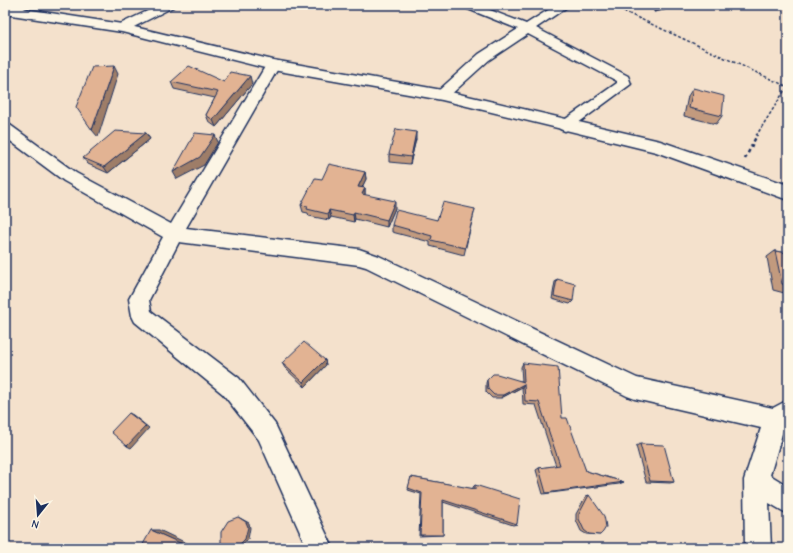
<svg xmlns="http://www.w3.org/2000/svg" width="793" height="553" font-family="'Comic Neue',sans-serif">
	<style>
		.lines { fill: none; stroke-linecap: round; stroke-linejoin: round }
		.street-casing { stroke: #1b2f5e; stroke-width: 3 }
		.secondary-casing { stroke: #1b2f5e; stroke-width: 3 }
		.path-far1 { stroke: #1b2f5e; stroke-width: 1.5; stroke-dasharray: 3 2; stroke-linecap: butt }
		.path { stroke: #1b2f5e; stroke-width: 2.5; stroke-dasharray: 3.5 3; stroke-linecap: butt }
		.street { fill: #fcf5e5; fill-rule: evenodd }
		.secondary { fill: #fcf5e5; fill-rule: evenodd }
		.wall { fill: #c29a7e; stroke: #1b2f5e }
		.shaded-wall { fill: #9e7d67; stroke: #1b2f5e }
		.building { fill: #e2b393; stroke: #1b2f5e }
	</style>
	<rect width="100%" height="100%" fill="#f4e1cc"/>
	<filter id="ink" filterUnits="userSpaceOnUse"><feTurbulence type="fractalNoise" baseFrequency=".025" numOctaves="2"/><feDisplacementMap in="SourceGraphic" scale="8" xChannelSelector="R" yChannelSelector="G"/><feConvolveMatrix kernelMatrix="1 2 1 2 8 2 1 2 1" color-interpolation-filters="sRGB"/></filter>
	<g filter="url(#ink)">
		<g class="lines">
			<!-- street casing -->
			<g class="street-casing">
				<path id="street" d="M 14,5 L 30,5 L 28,7 L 5,17 L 5,9 Z
					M 160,5 L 175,5 L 173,7 L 126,31 L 118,31 L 116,28 L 118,25 Z
					M 461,5 L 477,5 L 526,24 L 556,5 L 570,5 L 536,28 L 628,76 L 631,84 L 570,129 L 565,131 L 560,129 L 558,126 L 560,123 L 617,83 L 617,81 L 528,34 L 489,60 L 447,98 L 442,99 L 437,98 L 435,95 L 437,92 L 479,54 L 518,29 L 463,7 Z
					M 273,61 L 278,62 L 280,65 L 186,228 L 359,249 L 379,256 L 637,378 L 773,408 L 788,400 L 788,425 L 784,427 L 770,475 L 788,486 L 788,514 L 769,503 L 771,548 L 745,548 L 744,480 L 761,428 L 635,399 L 627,396 L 366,267 L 359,265 L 179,242 L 149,300 L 151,311 L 239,378 L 275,424 L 333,548 L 307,548 L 259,440 L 223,394 L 135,322 L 132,316 L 129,299 L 163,237 L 64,181 L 5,137 L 5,124 L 10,125 L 76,173 L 171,224 L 266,65 L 268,62 Z"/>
			</g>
			<!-- secondary casing -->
			<g class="secondary-casing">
				<path id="secondary" d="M 5,6 L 122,24 L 273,60 L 442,90 L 660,141 L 788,185 L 788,200 L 656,152 L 442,100 L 273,70 L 122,32 L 5,14 Z"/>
			</g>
			<!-- path-far1 -->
			<path class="path-far1" d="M 610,5 L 788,87
				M 756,136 L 785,90 L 788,88"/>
			<!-- path -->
			<path class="path" d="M 745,159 L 757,135"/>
			<!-- street -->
			<use href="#street" class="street"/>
			<!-- secondary -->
			<use href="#secondary" class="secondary"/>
		</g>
		<!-- wall -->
		<path class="wall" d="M 655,5 L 687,5 L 654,12 Z
			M 171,82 L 224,82 L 252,84 L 216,127 L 209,122 L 206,115 L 215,98 L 174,89 Z
			M 693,88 L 722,116 L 716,124 L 684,116 L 688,96 Z
			M 146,133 L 150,139 L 108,173 L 88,164 L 83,158 Z
			M 416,139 L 410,164 L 389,162 L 389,154 Z
			M 365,172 L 366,179 L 362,187 L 365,188 L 365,195 L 395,208 L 387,227 L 355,219 L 354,222 L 331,217 L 329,220 L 309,216 L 308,213 L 303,212 L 301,205 L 322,179 Z
			M 475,209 L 464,255 L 430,246 L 430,242 L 392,232 L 392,225 L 437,220 Z
			M 775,251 L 788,253 L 788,294 L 773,290 L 767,257 Z
			M 557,279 L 573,301 L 570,304 L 552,299 L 555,282 Z
			M 325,360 L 326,365 L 305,387 L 285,368 L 282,363 Z
			M 523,363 L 562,418 L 586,471 L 624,482 L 619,484 L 543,494 L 536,470 L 539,468 L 556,466 L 536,405 L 523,404 L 522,387 L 501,398 L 492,398 L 486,392 L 486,383 L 487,380 L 522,381 L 521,367 Z
			M 640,444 L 674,482 L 670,483 L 646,482 L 636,446 Z
			M 411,477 L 473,489 L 473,487 L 475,485 L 517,524 L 513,525 L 443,502 L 443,535 L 419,536 L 421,494 L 408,490 Z
			M 589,495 L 600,535 L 586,534 L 581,531 L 576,520 L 576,514 L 586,496 Z"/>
		<!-- shaded-wall -->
		<path class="shaded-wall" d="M 661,5 L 687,5 L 654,12 L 657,6 Z
			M 114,66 L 118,74 L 98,137 L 92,130 Z
			M 250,76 L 252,84 L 216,127 L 213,120 Z
			M 416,132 L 416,139 L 410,164 L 411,157 Z
			M 146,133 L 150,139 L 108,173 L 104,167 Z
			M 215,135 L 218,142 L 204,165 L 177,179 L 173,172 Z
			M 365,172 L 366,179 L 359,194 L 358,187 Z
			M 365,188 L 365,195 L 362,194 Z
			M 395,201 L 395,208 L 387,227 L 387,220 Z
			M 329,210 L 331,217 L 329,220 L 328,214 Z
			M 354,212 L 355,219 L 354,222 L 353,215 Z
			M 325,360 L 326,365 L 305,387 L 303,382 Z
			M 524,384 L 522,387 L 501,398 L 503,395 Z
			M 129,413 L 133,415 L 149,428 L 131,448 L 127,446 Z
			M 238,517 L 240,518 L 249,523 L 250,528 L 248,539 L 239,547 L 232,548 Z
			M 151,530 L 159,530 L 197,548 L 191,548 Z"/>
		<!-- building -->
		<path class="building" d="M 114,66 L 92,130 L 76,107 L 92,67 Z
			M 189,66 L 224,82 L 230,72 L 250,76 L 213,120 L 206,115 L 218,92 L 171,82 Z
			M 693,88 L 724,96 L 722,116 L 689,108 Z
			M 396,129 L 416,132 L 411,157 L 389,154 Z
			M 115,131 L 146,133 L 104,167 L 83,158 Z
			M 195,133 L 215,135 L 200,157 L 173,172 Z
			M 329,164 L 365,172 L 358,187 L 365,188 L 362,194 L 395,201 L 387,220 L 354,212 L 353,215 L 329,210 L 328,214 L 307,209 L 308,206 L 301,205 L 315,178 L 322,179 Z
			M 443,202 L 475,209 L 465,248 L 431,240 L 432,236 L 392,225 L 396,210 L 437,220 Z
			M 775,251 L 788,253 L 788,285 L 782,284 Z
			M 557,279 L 575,284 L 573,301 L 554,296 Z
			M 304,342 L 325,360 L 303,382 L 282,363 Z
			M 523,363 L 558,367 L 562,418 L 567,418 L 586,471 L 624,482 L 546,493 L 539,468 L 560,465 L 539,402 L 525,401 L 524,384 L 503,395 L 494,395 L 488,389 L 487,380 L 493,374 L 497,374 L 524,382 Z
			M 129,413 L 146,426 L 127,446 L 111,432 Z
			M 640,444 L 664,445 L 674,482 L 650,481 Z
			M 411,477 L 475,489 L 475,485 L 520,499 L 517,524 L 443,500 L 443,535 L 420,535 L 422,493 L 408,488 Z
			M 589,495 L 604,516 L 605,521 L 606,527 L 603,532 L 600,535 L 589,534 L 584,530 L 579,519 L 579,514 Z
			M 238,517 L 246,522 L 248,527 L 245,539 L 237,547 L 232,548 L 221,544 L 221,532 L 228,521 Z
			M 151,530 L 191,548 L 141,548 Z"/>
	</g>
	<!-- margin -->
	<rect width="793" height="553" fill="none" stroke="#fcf5e5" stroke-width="20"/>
	<rect x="10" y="10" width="773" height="533" fill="none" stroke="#1b2f5e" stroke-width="1.5" filter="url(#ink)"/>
	<!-- north arrow -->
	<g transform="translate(38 515) rotate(197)" stroke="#fcf5e5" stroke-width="3" paint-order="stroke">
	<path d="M0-3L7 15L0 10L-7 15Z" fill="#1b2f5e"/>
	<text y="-6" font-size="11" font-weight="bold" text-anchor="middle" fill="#1b2f5e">N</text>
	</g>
</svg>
